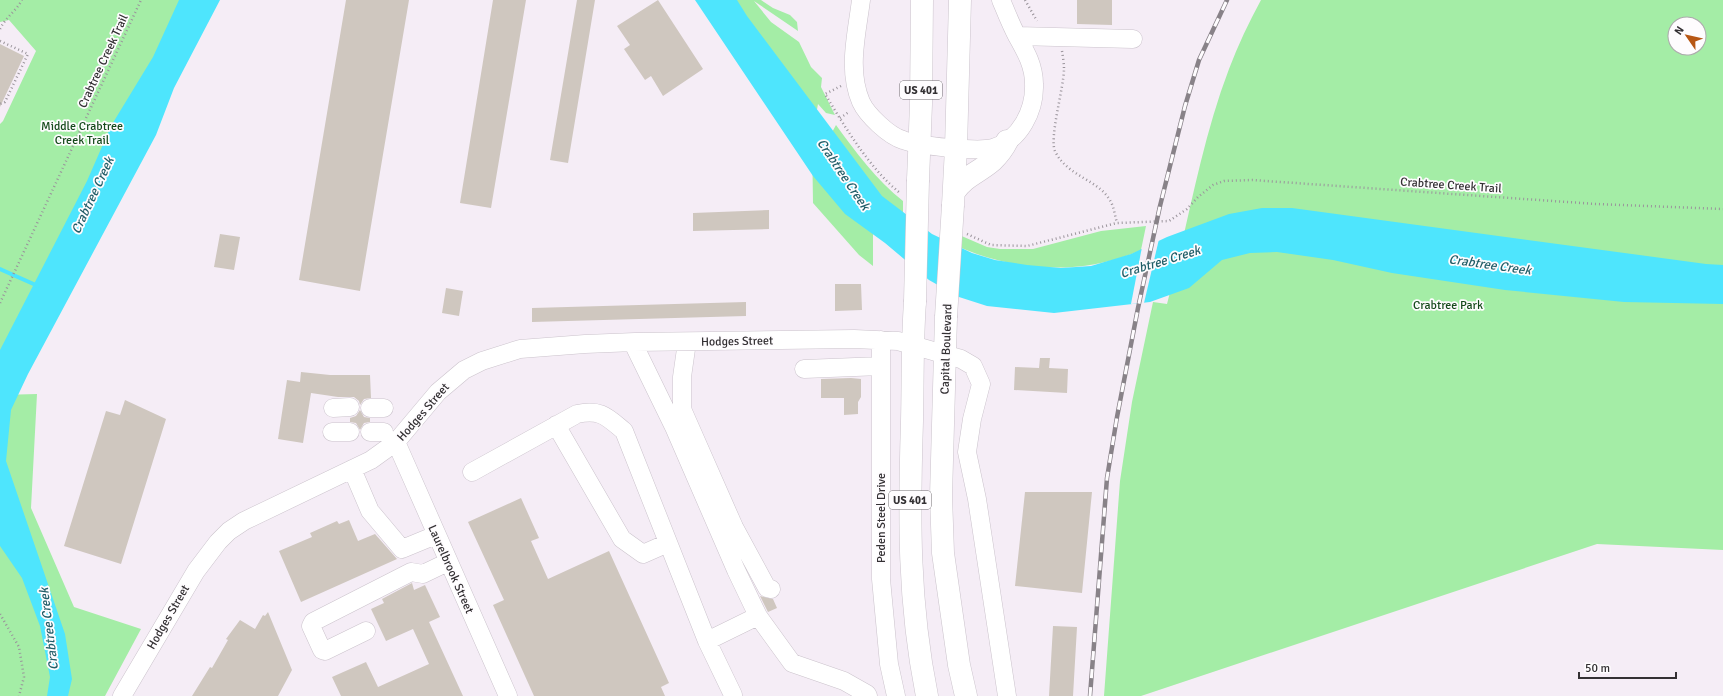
<svg xmlns="http://www.w3.org/2000/svg" width="1723" height="696" font-family="Signika,sans-serif">
	<style>
		.green { fill: #a4eda6; fill-rule: evenodd }
		.water { fill: #4ee5fd }
		.pier { fill: #f5edf6 }
		.lines { fill: none; stroke-linecap: round; stroke-linejoin: round }
		.stream { stroke: #4ee5fd; stroke-width: 4 }
		.building { fill: #cfc7bf }
		.minor-casing { stroke: #cbc3cc; stroke-width: 19 }
		.major-casing { stroke: #cbc3cc; stroke-width: 23 }
		.path { stroke: #9a949b; stroke-width: 2.5; stroke-dasharray: 1 3; stroke-linecap: butt }
		.minor { stroke: #fff; stroke-width: 18 }
		.major { stroke: #fff; stroke-width: 22 }
		.rail-casing { stroke: #888288; stroke-width: 4.5 }
		.rail { stroke: #fefcfe; stroke-width: 3; stroke-dasharray: 9; stroke-linecap: butt }
		.major-bridge-casing { stroke: #cbc3cc; stroke-width: 23; stroke-linecap: butt }
		.major-bridge { stroke: #fff; stroke-width: 22 }
		.labels { text-anchor: middle; stroke-width: 3.5; stroke-linejoin: round; paint-order: stroke }
		.shield { fill: #fefcfe; stroke: #706d70; stroke-width: 1 }
		.shield-label { font-size: 11px; font-weight: bold; fill: #333033 }
		.street-label { font-size: 12px; fill: #333033; stroke: #fefcfe }
		.park-label { font-size: 12px; fill: #154a1b; stroke: #fefcfe }
		.water-label { font-size: 13px; font-style: italic; fill: #225e68; stroke: #fefcfe }
	</style>
	<rect width="100%" height="100%" fill="#f5edf6"/>
	<!-- green -->
	<path class="green" d="M 0,0 L 203,0 L 0,394 L 0,124 L 3,121 L 36,51 L 9,20 L 0,22 Z
		M 710,0 L 761,0 L 773,8 L 790,15 L 797,22 L 798,31 L 754,1 L 771,22 L 799,42 L 811,67 L 822,78 L 821,87 L 835,115 L 826,113 L 818,104 L 812,137 L 873,210 L 873,266 L 859,255 L 813,203 L 812,137 Z
		M 1261,0 L 1723,0 L 1723,550 L 1597,544 L 1141,696 L 1104,696 L 1120,481 L 1132,402 L 1153,302 L 1167,304 C 1188,226 1200,145 1229,69 C 1238,45 1249,22 1261,0 ZM 1675,24 L 1699,24 L 1699,48 L 1675,48 Z
		M 836,125 C 855,151 877,181 903,201 L 903,213 L 884,205 L 830,136 Z
		M 1146,226 L 1141,250 C 1084,276 1014,272 957,246 L 957,234 L 987,247 L 1000,249 L 1033,249 L 1101,231 Z
		M 37,394 L 31,508 L 74,607 L 141,629 L 105,696 L 0,696 L 0,395 Z"/>
	<!-- water -->
	<path class="water" d="M 179,0 L 220,0 L 174,88 L 156,135 L 28,374 L 11,410 L 6,461 L 65,634 L 72,679 L 68,696 L 47,696 L 50,677 L 40,626 L 22,578 L 0,546 L 0,350 L 87,181 L 111,126 L 153,57 Z
		M 695,0 L 737,0 L 747,16 L 882,196 L 932,234 L 972,253 L 995,260 L 1027,265 L 1061,268 L 1091,266 L 1131,254 L 1167,237 L 1229,214 L 1262,208 L 1292,208 L 1706,264 L 1723,265 L 1723,304 L 1624,302 L 1505,290 L 1392,273 L 1333,260 L 1277,252 L 1250,253 L 1222,260 L 1189,288 L 1150,302 L 1054,313 L 987,306 L 959,297 L 929,280 L 885,243 L 845,214 L 813,176 Z"/>
	<!-- pier -->
	<path class="pier" d="M 1159,239 L 1144,303 L 1131,304 L 1142,247 Z"/>
	<g class="lines">
		<!-- stream -->
		<path class="stream" d="M 0,269 L 38,286"/>
	</g>
	<!-- building -->
	<path class="building" d="M 346,0 L 409,0 L 360,291 L 299,280 Z
		M 493,0 L 526,0 L 491,208 L 460,203 Z
		M 577,0 L 595,0 L 568,163 L 550,160 Z
		M 658,0 L 703,69 L 663,96 L 651,76 L 645,80 L 624,49 L 630,45 L 617,26 Z
		M 1077,0 L 1112,0 L 1112,25 L 1077,24 Z
		M 0,44 L 24,56 L 0,107 Z
		M 769,210 L 769,229 L 693,231 L 693,213 Z
		M 220,234 L 240,237 L 234,270 L 214,267 Z
		M 835,284 L 861,284 L 862,310 L 835,311 Z
		M 446,288 L 463,291 L 459,316 L 442,313 Z
		M 746,302 L 746,316 L 532,322 L 532,308 Z
		M 1040,358 L 1050,358 L 1049,368 L 1068,369 L 1067,393 L 1014,390 L 1015,367 L 1039,368 Z
		M 301,372 L 330,375 L 370,375 L 371,398 L 364,399 L 360,405 L 359,401 L 354,397 L 338,397 L 311,393 L 303,443 L 278,439 L 287,380 L 300,382 Z
		M 851,378 L 861,379 L 861,397 L 858,402 L 858,414 L 844,415 L 844,398 L 821,398 L 821,379 Z
		M 125,400 L 166,419 L 121,564 L 64,546 L 106,411 L 120,415 Z
		M 360,410 L 364,417 L 370,418 L 370,422 L 364,423 L 360,430 L 356,423 L 350,422 L 350,418 L 356,416 Z
		M 1025,492 L 1092,492 L 1082,593 L 1015,586 Z
		M 521,498 L 539,538 L 531,541 L 548,579 L 609,551 L 669,683 L 661,687 L 665,696 L 534,696 L 493,605 L 504,600 L 468,522 Z
		M 349,520 L 358,541 L 375,534 L 397,559 L 301,602 L 279,551 L 312,537 L 310,533 L 337,521 L 339,524 Z
		M 412,583 L 414,590 L 425,585 L 440,617 L 429,622 L 463,696 L 341,696 L 332,677 L 366,662 L 378,687 L 429,664 L 413,629 L 386,641 L 371,609 L 384,603 L 382,599 Z
		M 760,596 L 773,599 L 777,608 L 768,612 Z
		M 268,612 L 292,670 L 278,696 L 192,696 L 210,667 L 212,668 L 228,640 L 226,639 L 240,620 L 255,629 L 263,615 L 265,616 Z
		M 1053,626 L 1077,627 L 1073,696 L 1049,696 Z"/>
	<g class="lines">
		<!-- minor casing -->
		<g class="minor-casing">
			<path id="minor" d="M 861,0 C 857,33 847,70 861,102 C 867,115 889,136 903,140 C 918,146 978,152 993,148 C 1020,141 1035,110 1034,84 C 1034,66 1026,52 1017,36 C 1011,25 1006,12 1001,0
				M 1017,36 L 1133,39
				M 881,340 L 881,579 L 889,664 L 896,696
				M 687,342 L 682,377 L 682,409 L 734,527 L 767,588 L 771,589
				M 633,343 L 674,427 L 736,570 L 758,616 L 792,663 L 844,681 L 867,694 L 868,696
				M 804,369 L 881,366
				M 333,408 L 350,407
				M 370,408 L 384,408
				M 556,425 L 622,539 L 643,554 L 668,543
				M 332,432 L 350,432
				M 370,432 L 384,432
				M 396,442 L 508,696
				M 352,469 L 370,511 L 402,549 L 436,535
				M 472,472 L 577,414 C 601,409 607,417 624,431 L 707,641 L 758,616
				M 366,631 L 325,651 L 322,650 L 311,626 L 313,622 L 411,572 L 423,574 L 448,562
				M 707,641 L 733,695
				M 122,696 L 196,571 L 218,542 L 229,531 L 244,521 L 371,460 L 396,442 L 438,392 L 464,370 L 482,361 L 520,349 L 585,344 L 635,342 L 854,339 L 898,341 L 961,359 L 973,366 L 981,384 L 972,419 L 967,452 L 977,499 L 1007,696"/>
		</g>
		<!-- major casing -->
		<g class="major-casing">
			<path id="major" d="M 918,180 L 921,104 L 922,0
				M 954,192 C 965,176 978,173 992,161 C 998,155 1003,149 1007,141
				M 953,205 L 956,148 L 960,0
				M 915,302 C 912,342 913,381 912,421 C 909,516 908,602 927,696
				M 946,317 L 941,496 L 943,553 L 959,665 L 966,696"/>
		</g>
		<!-- path -->
		<path class="path" d="M 1025,0 L 1037,21
			M 0,29 C 5,18 16,11 22,0
			M 0,41 L 28,54 L 5,102 L 0,104
			M 1062,51 C 1063,57 1064,64 1064,69 C 1064,87 1049,138 1055,151 C 1067,177 1099,179 1111,202 C 1114,208 1115,216 1117,223
			M 841,86 L 825,94 C 845,127 870,169 900,193
			M 840,118 L 849,112
			M 967,234 L 991,245 L 1027,246 L 1117,223 L 1169,221 L 1187,209 L 1198,197 L 1213,185 L 1224,181 L 1252,180 L 1596,204 L 1723,209
			M 0,303 L 141,0
			M 0,614 L 19,647 L 24,677 L 19,696"/>
		<!-- minor -->
		<use href="#minor" class="minor"/>
		<!-- major -->
		<use href="#major" class="major"/>
		<!-- rail casing -->
		<g class="rail-casing">
			<path id="rail" d="M 1090,696 L 1107,478 L 1117,417 L 1138,308 L 1160,206 L 1185,106 L 1199,60 L 1227,0"/>
		</g>
		<!-- rail -->
		<use href="#rail" class="rail"/>
		<!-- major-bridge casing -->
		<g class="major-bridge-casing">
			<path id="major-bridge" d="M 915,302 L 918,180
				M 946,317 L 953,205"/>
		</g>
		<!-- major-bridge -->
		<use href="#major-bridge" class="major-bridge"/>
	</g>
	<g class="labels">
		<!-- shield labels -->
		<g class="shield">
			<rect x="900" y="81" width="42" height="18" rx="3"/>
			<rect x="889" y="491" width="42" height="18" rx="3"/>
		</g>
		<g class="shield-label">
			<text x="921" y="94">US 401</text>
			<text x="910" y="504">US 401</text>
		</g>
		<!-- street labels -->
		<g class="street-label">
			<text transform="translate(103 61) rotate(-65)" y="4">Crabtree Creek Trail</text>
			<text transform="translate(1451 185) rotate(4)" y="4">Crabtree Creek Trail</text>
			<text transform="translate(737 341) rotate(-1)" y="4">Hodges Street</text>
			<text transform="translate(946 349) rotate(-88)" y="4">Capital Boulevard</text>
			<text transform="translate(423 412) rotate(-49)" y="4">Hodges Street</text>
			<text transform="translate(881 518) rotate(-90)" y="4">Peden Steel Drive</text>
			<text transform="translate(451 569) rotate(66)" y="4">Laurelbrook Street</text>
			<text transform="translate(168 617) rotate(-60)" y="4">Hodges Street</text>
		</g>
		<!-- park labels -->
		<g class="park-label">
			<text x="82" y="130">Middle Crabtree<tspan x="82" dy="14">Creek Trail</tspan></text>
			<text x="1448" y="309">Crabtree Park</text>
		</g>
		<!-- water labels -->
		<g class="water-label">
			<text transform="translate(844 174) rotate(56)" y="5">Crabtree Creek</text>
			<text transform="translate(92 195) rotate(-65)" y="5">Crabtree Creek</text>
			<text transform="translate(1160 261) rotate(-17)" y="5">Crabtree Creek</text>
			<text transform="translate(1490 264) rotate(8)" y="5">Crabtree Creek</text>
			<text transform="translate(48 629) rotate(-97)" y="5">Crabtree Creek</text>
		</g>
	</g>
	<!-- north arrow -->
	<g transform="translate(1687 36) rotate(304)"><circle r="19" fill="#fefcfe" stroke="#adaaad"/>
	<path d="M0-3L7 15L0 10L-7 15Z" fill="#b75714"/>
	<text y="-6" font-size="11" font-weight="bold" text-anchor="middle" fill="#333033">N</text>
	</g>
	<!-- scale -->
	<path d="M1579 672v6h97v-6" fill="none" stroke="#333033" stroke-width="2"/>
	<text x="1585" y="672" font-size="12" fill="#333033" stroke="#fefcfe" stroke-width="3" paint-order="stroke">50 m</text>
</svg>
